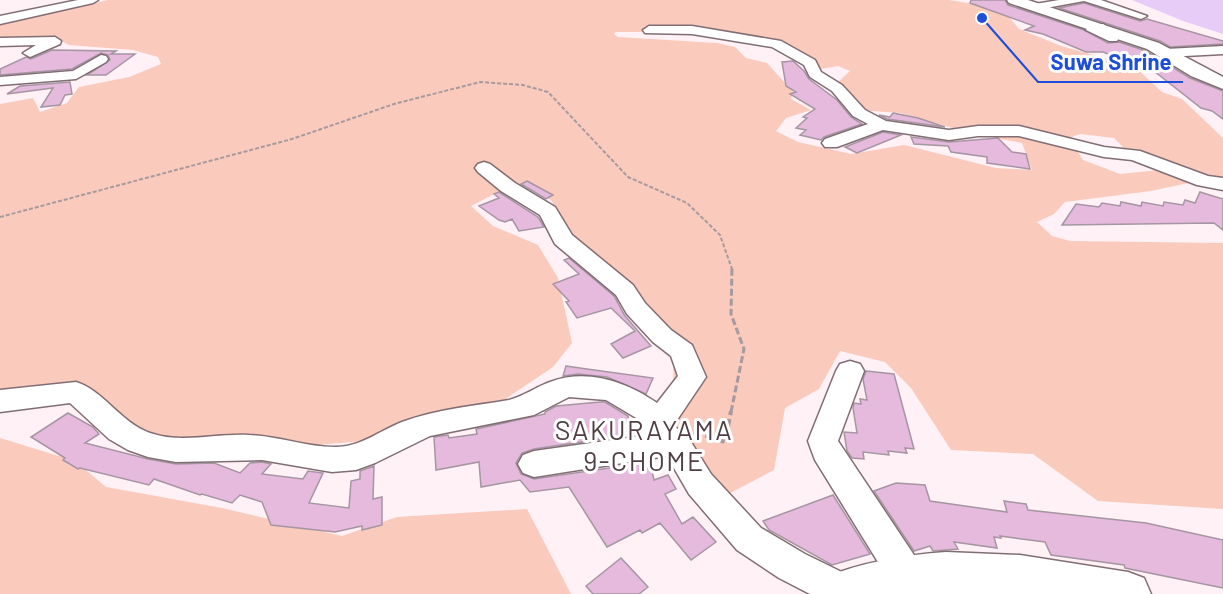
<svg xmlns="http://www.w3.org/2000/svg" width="1223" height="594" font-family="Barlow,sans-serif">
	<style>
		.green { fill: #facabc; fill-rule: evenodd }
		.water { fill: #e7ccf8 }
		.building { fill: #e5badc; stroke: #a695a2; stroke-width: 1.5 }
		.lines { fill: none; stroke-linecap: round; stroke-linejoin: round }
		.minor-casing { stroke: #816e74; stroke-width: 3 }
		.major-casing { stroke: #816e74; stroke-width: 3 }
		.path-far2 { stroke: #a69a9e; stroke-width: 2; stroke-dasharray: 4 2; stroke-linecap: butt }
		.path-far1 { stroke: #a69a9e; stroke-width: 3; stroke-dasharray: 7 3; stroke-linecap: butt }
		.path { stroke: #a69a9e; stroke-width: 4; stroke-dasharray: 8 4; stroke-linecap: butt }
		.minor { fill: #fff; fill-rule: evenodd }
		.major { fill: #fff; fill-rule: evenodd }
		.labels { text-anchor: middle; stroke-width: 6; stroke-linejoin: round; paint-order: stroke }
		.near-neighbourhood-label { font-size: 27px; letter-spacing: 1.5px; fill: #503e45; stroke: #fff }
		.leader { fill: none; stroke: #1d4ed8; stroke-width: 2 }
		.callout-dot { fill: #1d4ed8; stroke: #fff; stroke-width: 2 }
		.callout-label { font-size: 22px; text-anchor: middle; font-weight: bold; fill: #1d4ed8; stroke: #fff; stroke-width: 6; stroke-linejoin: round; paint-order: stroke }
	</style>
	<rect width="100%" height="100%" fill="#fff1f6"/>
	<!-- green -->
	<path class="green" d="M 108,0 L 949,0 L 980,5 L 1009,17 L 1019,29 L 1061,46 L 1134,66 L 1162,92 L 1182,99 L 1223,138 L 1223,183 L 1193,182 L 1151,191 L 1065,202 L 1054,214 L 1037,222 L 1052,236 L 1070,241 L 1223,243 L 1223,509 L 1098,501 L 1033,454 L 951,450 L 911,388 L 885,362 L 840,351 L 819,389 L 785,408 L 774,470 L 704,507 L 675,462 L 673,352 L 567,240 L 552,201 L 535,189 L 514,184 L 471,206 L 493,226 L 538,245 L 558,278 L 572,343 L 553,367 L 489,410 L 399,438 L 198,455 L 133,434 L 41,390 L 0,393 L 0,104 L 33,98 L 40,112 L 67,103 L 79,87 L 129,77 L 161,64 L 158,57 L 133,50 L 69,45 L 57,39 L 0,40 L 0,25 ZM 616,32 L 665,32 L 760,38 L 820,69 L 838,66 L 850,71 L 836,84 L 859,110 L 900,113 L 970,133 L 1022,143 L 1032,170 L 996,168 L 904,145 L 851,154 L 798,142 L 776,131 L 786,118 L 811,110 L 791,99 L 793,92 L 767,63 L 746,58 L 735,47 L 717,43 L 618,37 L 614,34 ZM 1080,134 L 1114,138 L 1128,152 L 1168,169 L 1120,174 L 1083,160 L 1069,138 Z
		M 0,438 L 75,461 L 106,487 L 222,508 L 342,536 L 397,517 L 527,509 L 571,594 L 0,594 Z"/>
	<!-- water -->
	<path class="water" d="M 1132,0 L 1223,0 L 1223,34 L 1183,21 Z"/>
	<!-- building -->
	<path class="building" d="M 971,0 L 1005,0 L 1008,5 L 1084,30 L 1108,43 L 1119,42 L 1146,51 L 1190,78 L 1223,91 L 1223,119 L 1212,111 L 1201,108 L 1145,64 L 1147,71 L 1121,59 L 1103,52 L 1086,52 L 1043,34 L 1025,30 L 1034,26 L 970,3 Z
		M 1084,3 L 1140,21 L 1147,19 L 1223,41 L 1223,44 L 1170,47 L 1160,41 L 1059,8 Z
		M 52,50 L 116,51 L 111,54 L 135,54 L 106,75 L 87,75 L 110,60 L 108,55 L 101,53 L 72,69 L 0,75 L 0,69 L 26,57 L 31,59 Z
		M 793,61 L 804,71 L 809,79 L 837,100 L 851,117 L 862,124 L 824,137 L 821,140 L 800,135 L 806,130 L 796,128 L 807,118 L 803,117 L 815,109 L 790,94 L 796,92 L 786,86 L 782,62 Z
		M 70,82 L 72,94 L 65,95 L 60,105 L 41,107 L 53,88 L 7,94 L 20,86 Z
		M 893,113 L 918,118 L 945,127 L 887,119 L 879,115 L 890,117 Z
		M 883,132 L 901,135 L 857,153 L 845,147 Z
		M 911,137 L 949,142 L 998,138 L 1012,152 L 1026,154 L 1030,169 L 987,163 L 987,157 L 951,152 L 948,146 L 914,144 Z
		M 527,181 L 553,195 L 546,199 L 521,184 Z
		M 499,192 L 538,217 L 544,227 L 519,231 L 512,219 L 505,222 L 499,220 L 479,206 L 499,198 L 494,194 Z
		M 1200,192 L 1223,199 L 1223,230 L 1214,223 L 1062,225 L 1076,204 L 1099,207 L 1102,203 L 1120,206 L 1121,202 L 1141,206 L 1142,202 L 1163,206 L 1164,202 L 1183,205 L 1185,200 L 1195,203 Z
		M 569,258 L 614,296 L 625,316 L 651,346 L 623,358 L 611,344 L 635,331 L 611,308 L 577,318 L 566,302 L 569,301 L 553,284 L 579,274 L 564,260 Z
		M 566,366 L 587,369 L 653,378 L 646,394 L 607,377 L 578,374 L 563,376 Z
		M 866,371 L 894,374 L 914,449 L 905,448 L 907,453 L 888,451 L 889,455 L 863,452 L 864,459 L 852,458 L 847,451 L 844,432 L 857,433 L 853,408 L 854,403 L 861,404 L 860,399 L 867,400 L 863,379 Z
		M 600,402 L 605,402 L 628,416 L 629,422 L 621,422 L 620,425 L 622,436 L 534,449 L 522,453 L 516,463 L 521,474 L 534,479 L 650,462 L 654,480 L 668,475 L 676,489 L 665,494 L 682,524 L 693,517 L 716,542 L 691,560 L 660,523 L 642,533 L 640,530 L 607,547 L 569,487 L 530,492 L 520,480 L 481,487 L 479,462 L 436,470 L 434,437 L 448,435 L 449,438 L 477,434 L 476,429 L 545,414 L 545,412 L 556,406 Z
		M 68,413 L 93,427 L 99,434 L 85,443 L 148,459 L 176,464 L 214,463 L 240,473 L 250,463 L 262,462 L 271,464 L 262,474 L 303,479 L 308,471 L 323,473 L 309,503 L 349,508 L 351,481 L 360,479 L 360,471 L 374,466 L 373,499 L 382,497 L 382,525 L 362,530 L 362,526 L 335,532 L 271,525 L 262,502 L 240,495 L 232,503 L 202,494 L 200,495 L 154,479 L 149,485 L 80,468 L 78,469 L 63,460 L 65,458 L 31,437 Z
		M 896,483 L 925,485 L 930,501 L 1007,512 L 1004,501 L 1026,504 L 1028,510 L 1146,523 L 1223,540 L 1223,588 L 1125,568 L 1124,565 L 1051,555 L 1045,542 L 1000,536 L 1001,538 L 994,537 L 997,548 L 954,542 L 958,549 L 933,551 L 930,546 L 914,551 L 874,491 Z
		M 833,495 L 870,554 L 832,565 L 769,530 L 763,521 Z
		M 621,558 L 648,587 L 639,594 L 593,594 L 586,586 Z"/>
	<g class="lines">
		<!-- minor casing -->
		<g class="minor-casing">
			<path id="minor" d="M 78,0 L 98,0 L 93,3 L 0,24 L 0,16 Z
				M 1059,0 L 1101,0 L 1147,16 L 1141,19 L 1084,1 L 1035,10 L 1029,7 L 1035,4 Z
				M 1103,24 L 1109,28 L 1106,31 L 1119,38 L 1117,41 L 1109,41 L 1086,30 L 1088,27 Z
				M 649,26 L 692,26 L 781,41 L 815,60 L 821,72 L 842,85 L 865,110 L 886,121 L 949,130 L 978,126 L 1019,126 L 1104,147 L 1140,151 L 1208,176 L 1223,178 L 1223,190 L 1197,185 L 1132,160 L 1104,157 L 1019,136 L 978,136 L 949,140 L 883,130 L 837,147 L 825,147 L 822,143 L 825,139 L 868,124 L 853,116 L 832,91 L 810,77 L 804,65 L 772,47 L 692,34 L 645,33 L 643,30 Z
				M 55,37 L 61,41 L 60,44 L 30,57 L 23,53 L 36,45 L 0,46 L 0,38 Z
				M 1223,46 L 1223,54 L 1166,57 L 1159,53 L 1166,49 Z
				M 101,55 L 106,56 L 108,59 L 106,62 L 76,79 L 0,85 L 0,77 L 73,71 Z
				M 484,162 L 490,164 L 515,183 L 555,207 L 572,235 L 633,285 L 645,303 L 671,330 L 692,345 L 706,377 L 673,426 L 686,434 L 711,474 L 761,528 L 805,554 L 856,579 L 861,594 L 810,594 L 779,578 L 737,550 L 689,494 L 667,456 L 534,477 L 523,473 L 518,464 L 523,455 L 534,451 L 641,436 L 634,426 L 638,419 L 606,400 L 569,397 L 534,415 L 430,436 L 375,463 L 356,470 L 332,472 L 262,460 L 176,462 L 148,457 L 128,450 L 109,439 L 70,403 L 0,412 L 0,390 L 76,382 C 103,390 121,423 150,433 C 181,444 217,433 249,435 C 278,436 306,447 335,447 C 361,447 379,431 402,422 C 437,409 473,406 509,400 C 524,396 536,387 550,382 C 588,368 626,382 657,403 L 678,376 L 671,356 L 653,342 L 627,314 L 616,295 L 555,244 L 540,215 L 501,191 L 478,172 L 475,168 L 478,164 Z
				M 850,361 L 860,364 L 864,371 L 838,441 L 920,564 L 925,576 L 920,588 L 907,593 L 894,588 L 815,460 L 808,441 L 836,371 L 840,364 Z"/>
		</g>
		<!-- major casing -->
		<g class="major-casing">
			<path id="major" d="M 1007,0 L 1028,0 L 1159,43 L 1223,77 L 1223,89 L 1191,76 L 1147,49 L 1009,3 Z
				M 946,552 L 1020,555 L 1128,572 L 1144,578 L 1151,594 L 816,594 L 823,578 C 863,562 903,555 946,552 Z"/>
		</g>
		<!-- path-far2 -->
		<path class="path-far2" d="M 0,217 L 292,139 L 394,104 L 480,82 L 523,85 L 548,92 L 628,177 L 687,203 L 720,235 L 732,269"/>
		<!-- path-far1 -->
		<path class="path-far1" d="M 731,412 L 744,349 L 731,314 L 732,268"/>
		<!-- path -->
		<path class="path" d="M 694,432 L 725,442 L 731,411"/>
		<!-- minor -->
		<use href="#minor" class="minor"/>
		<!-- major -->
		<use href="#major" class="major"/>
	</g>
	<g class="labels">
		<!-- near-neighbourhood labels -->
		<g class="near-neighbourhood-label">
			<text x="644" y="440">SAKURAYAMA<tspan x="644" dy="31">9-CHOME</tspan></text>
		</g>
	</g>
	<!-- callouts -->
	<path class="leader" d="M982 18L1038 82H1183"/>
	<circle class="callout-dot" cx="982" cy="18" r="6"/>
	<g class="callout-label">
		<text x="1111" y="70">Suwa Shrine</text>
	</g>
</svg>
